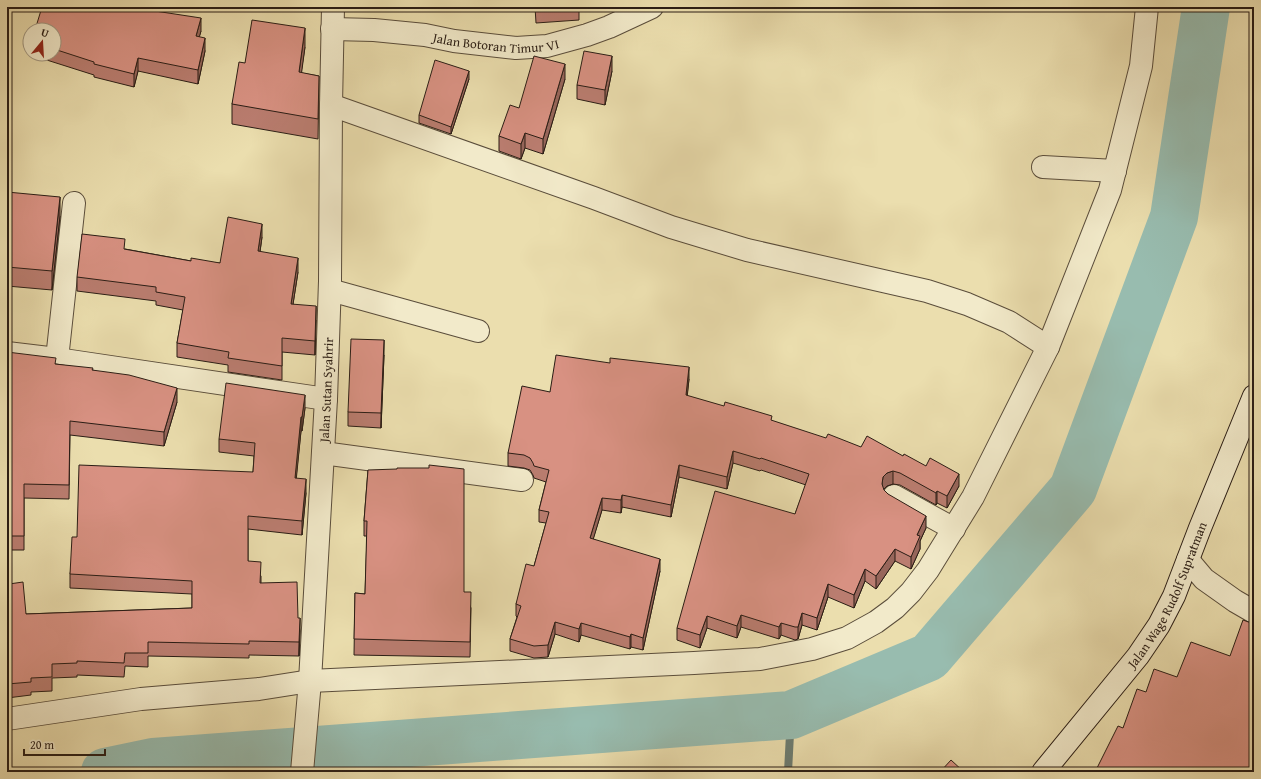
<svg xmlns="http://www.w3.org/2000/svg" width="1261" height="779" font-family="'Gentium Book Plus',serif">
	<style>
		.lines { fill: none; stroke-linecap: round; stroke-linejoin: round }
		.stream { stroke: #6c7c71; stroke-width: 8 }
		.river { stroke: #98bcaf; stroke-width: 48 }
		.minor-casing { stroke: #5a4d3b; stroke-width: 24 }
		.tertiary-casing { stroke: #5a4d3b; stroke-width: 24 }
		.secondary-casing { stroke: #2a1d15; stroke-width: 24 }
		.minor { stroke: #f2eaca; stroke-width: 22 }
		.tertiary { stroke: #f2eaca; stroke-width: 22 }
		.secondary { stroke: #f2eaca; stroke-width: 22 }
		.wall { fill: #ba7d70; stroke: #2a1d15 }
		.shaded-wall { fill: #97665b; stroke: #2a1d15 }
		.building { fill: #d89182; stroke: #2a1d15 }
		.labels { text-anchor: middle; stroke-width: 3.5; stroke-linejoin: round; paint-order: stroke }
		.street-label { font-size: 13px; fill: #2a1d15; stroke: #f2eaca }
	</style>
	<rect width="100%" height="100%" fill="#ebdeae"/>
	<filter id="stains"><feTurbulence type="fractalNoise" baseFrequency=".005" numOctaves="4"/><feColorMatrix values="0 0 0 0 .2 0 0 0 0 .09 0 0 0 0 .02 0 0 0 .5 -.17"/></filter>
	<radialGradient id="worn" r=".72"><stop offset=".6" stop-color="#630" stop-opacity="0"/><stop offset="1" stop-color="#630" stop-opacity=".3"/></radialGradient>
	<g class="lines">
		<!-- stream -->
		<path class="stream" d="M 788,772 L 791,715"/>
		<!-- river -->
		<path class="river" d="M 105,772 L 153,762 L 791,715 L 929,657 L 1073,489 L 1174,217 L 1206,7"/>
		<!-- minor casing -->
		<g class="minor-casing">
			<g id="minor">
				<path id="s1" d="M 332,29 L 374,30 L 425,35 L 454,41 L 516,48 L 547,46 L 587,35 L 609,27 L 652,7"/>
				<path d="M 331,105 L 594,198 L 671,227 L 747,250 L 927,291 L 967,304 L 1009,322 L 1048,347"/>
				<path d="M 1043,167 L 1115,171"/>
				<path d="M 330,290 L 478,331"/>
				<path d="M 7,353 L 57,359 L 326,399"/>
				<path d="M 57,359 L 74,203"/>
				<path d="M 323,453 L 522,480"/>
				<path d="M 894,496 L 954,529"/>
				<path d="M 7,719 L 141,699 L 259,689 L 310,681 L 694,663 L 760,659 L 812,649 L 847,638 L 876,622 L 895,608 L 911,592 L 928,570 L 973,497 L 1048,347 L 1110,190 L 1141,66 L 1147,7"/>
				<path id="s2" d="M 302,772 L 310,681 L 326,399 L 330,281 L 331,105 L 333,7"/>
			</g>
		</g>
		<!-- tertiary casing -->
		<g class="tertiary-casing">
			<path id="tertiary" d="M 1188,560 L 1204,579 L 1235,601 L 1254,612"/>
		</g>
		<!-- secondary casing -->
		<g class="secondary-casing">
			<g id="secondary">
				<path id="s3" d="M 1043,772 L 1138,656 L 1159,625 L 1174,596 L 1200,528 L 1254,396"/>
			</g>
		</g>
		<!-- minor -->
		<use href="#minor" class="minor"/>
		<!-- tertiary -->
		<use href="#tertiary" class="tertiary"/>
		<!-- secondary -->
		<use href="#secondary" class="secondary"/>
	</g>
	<!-- wall -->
	<path class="wall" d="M 157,7 L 156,11 L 201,31 L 199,37 L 205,51 L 198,84 L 138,71 L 134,87 L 94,77 L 94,75 L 31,55 L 31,54 L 54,54 L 54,30 Z
		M 535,7 L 579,7 L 579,20 L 536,23 Z
		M 305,47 L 301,73 L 319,76 L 318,139 L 232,124 L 232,104 L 245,63 Z
		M 612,71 L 605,105 L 577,99 L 577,85 Z
		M 469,79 L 451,134 L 419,123 L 419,115 Z
		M 565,79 L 543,154 L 525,148 L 521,159 L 499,151 L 499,136 L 519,108 Z
		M 7,192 L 60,216 L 52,290 L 7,286 Z
		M 262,237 L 260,252 L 298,272 L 293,304 L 316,320 L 315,355 L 282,352 L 282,380 L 228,372 L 228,365 L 177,357 L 177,343 L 183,310 L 156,305 L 156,301 L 77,291 L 77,277 L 125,249 L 191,261 L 220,263 Z
		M 7,352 L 56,364 L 93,370 L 177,402 L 164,446 L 70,435 L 69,499 L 24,498 L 24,550 L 8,550 L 9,584 L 26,614 L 192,608 L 192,594 L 70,588 L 70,574 L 77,537 L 253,472 L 254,456 L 219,452 L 219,439 L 305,408 L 302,431 L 301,431 L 296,478 L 306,493 L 302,535 L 248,529 L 248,561 L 261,576 L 261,583 L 298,618 L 300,631 L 299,656 L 249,655 L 249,658 L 148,656 L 148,667 L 125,666 L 124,677 L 77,675 L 77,677 L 52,678 L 52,691 L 31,692 L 31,695 L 7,698 Z
		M 384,355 L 381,428 L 348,426 L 348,412 Z
		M 689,379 L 687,396 L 772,421 L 959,486 L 947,508 L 937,503 L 936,505 L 900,485 L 893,484 L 887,486 L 883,490 L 926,528 L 920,541 L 920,549 L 911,569 L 895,561 L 876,589 L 865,581 L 854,608 L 828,597 L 817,630 L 802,625 L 798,639 L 795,640 L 781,635 L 779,639 L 741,627 L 737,638 L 707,628 L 700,648 L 677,640 L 677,628 L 795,514 L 806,485 L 761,470 L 760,471 L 733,463 L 727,489 L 679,477 L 671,517 L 622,507 L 621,513 L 602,510 L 593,539 L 660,571 L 643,650 L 631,647 L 630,649 L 581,635 L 579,642 L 555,634 L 548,657 L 534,658 L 510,651 L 510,639 L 517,617 L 516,616 L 516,604 L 534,566 L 546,523 L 539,522 L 539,510 L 546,482 L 534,478 L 533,475 L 530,470 L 524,468 L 508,466 L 508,453 L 550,392 Z
		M 368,470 L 464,592 L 471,608 L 470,657 L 354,655 L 355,593 L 365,594 L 367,536 L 364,536 L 364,521 Z"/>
	<!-- shaded-wall -->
	<path class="shaded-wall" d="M 201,18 L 201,31 L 196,49 L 196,36 Z
		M 305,28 L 305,47 L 299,92 L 299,72 Z
		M 205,38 L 205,51 L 198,84 L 198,70 Z
		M 612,56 L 612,71 L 605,105 L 605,90 Z
		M 138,58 L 138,71 L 134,87 L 134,74 Z
		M 565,64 L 565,79 L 543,154 L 543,139 Z
		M 469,71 L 469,79 L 451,134 L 451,127 Z
		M 525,133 L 525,148 L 521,159 L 521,144 Z
		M 60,197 L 60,216 L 52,290 L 52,271 Z
		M 262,224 L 262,237 L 258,265 L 258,251 Z
		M 298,258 L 298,272 L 291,317 L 291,304 Z
		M 316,306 L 316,320 L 315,355 L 315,341 Z
		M 384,340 L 384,355 L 381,428 L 381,413 Z
		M 689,367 L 689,379 L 686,408 L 686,395 Z
		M 177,388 L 177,402 L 164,446 L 164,432 Z
		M 305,395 L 305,408 L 302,431 L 302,417 Z
		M 301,417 L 301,431 L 295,492 L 295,478 Z
		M 733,451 L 733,463 L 727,489 L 727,477 Z
		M 679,465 L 679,477 L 671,517 L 671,505 Z
		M 893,471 L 893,484 L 887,486 L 883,490 L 882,484 L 883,477 L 887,473 Z
		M 959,474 L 959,486 L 947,508 L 947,496 Z
		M 306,479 L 306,493 L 302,535 L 302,521 Z
		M 937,491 L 937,503 L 936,505 L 936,493 Z
		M 622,495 L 622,507 L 621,513 L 621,500 Z
		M 602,498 L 602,510 L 590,550 L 590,538 Z
		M 926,516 L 926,528 L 920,541 L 920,549 L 911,569 L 911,557 L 917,535 Z
		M 895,549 L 895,561 L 876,589 L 876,576 Z
		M 660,559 L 660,571 L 643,650 L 643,638 Z
		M 865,569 L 865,581 L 854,608 L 854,595 Z
		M 828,584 L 828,597 L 817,630 L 817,618 Z
		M 802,613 L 802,625 L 798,639 L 798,627 Z
		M 741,615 L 741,627 L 737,638 L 737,626 Z
		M 707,616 L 707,628 L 700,648 L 700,635 Z
		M 300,618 L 300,631 L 299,656 L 299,642 Z
		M 555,622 L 555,634 L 548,657 L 548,645 Z
		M 581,623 L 581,635 L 579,642 L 579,629 Z
		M 781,623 L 781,635 L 779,639 L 779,627 Z
		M 631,634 L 631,647 L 630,649 L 630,637 Z"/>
	<!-- building -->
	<path class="building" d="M 42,7 L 156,7 L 155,11 L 201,18 L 196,36 L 205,38 L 198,70 L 138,58 L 134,74 L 94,64 L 94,62 L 54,49 L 54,30 L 35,30 Z
		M 536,7 L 570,7 L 536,10 Z
		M 252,20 L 305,28 L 299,72 L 319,76 L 318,119 L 232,104 L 239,62 L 245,63 Z
		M 584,51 L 612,56 L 605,90 L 577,85 Z
		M 534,56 L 565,64 L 543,139 L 525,133 L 521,144 L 499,136 L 510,105 L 519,108 Z
		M 435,60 L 469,71 L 451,127 L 419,115 Z
		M 7,192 L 60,197 L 52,271 L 7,267 Z
		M 228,217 L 262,224 L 258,251 L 298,258 L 291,304 L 316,306 L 315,341 L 282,338 L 282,366 L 228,358 L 229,352 L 177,343 L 185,297 L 156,292 L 156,287 L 77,277 L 82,234 L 125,239 L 124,249 L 191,261 L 191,258 L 220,263 Z
		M 351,339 L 384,340 L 381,413 L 348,412 Z
		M 7,352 L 56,358 L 55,364 L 93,368 L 92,370 L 129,375 L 177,388 L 164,432 L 70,421 L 69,485 L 24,484 L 24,536 L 7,536 L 9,584 L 23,582 L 26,614 L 192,608 L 192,581 L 70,574 L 72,537 L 77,537 L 79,465 L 253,472 L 255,443 L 219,439 L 226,383 L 305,395 L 302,417 L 301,417 L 295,478 L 306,479 L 302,521 L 248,516 L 248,561 L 261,562 L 260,583 L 297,582 L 298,618 L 300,618 L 299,642 L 249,641 L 249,644 L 148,642 L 148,653 L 125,653 L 124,663 L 77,661 L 77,663 L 52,664 L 52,677 L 31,678 L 31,682 L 7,684 Z
		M 556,355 L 610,363 L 610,358 L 689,367 L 686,395 L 724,406 L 725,402 L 772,416 L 771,420 L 826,438 L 828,434 L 861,447 L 867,436 L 903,456 L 904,454 L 926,466 L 930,458 L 959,474 L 947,496 L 937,491 L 936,493 L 900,473 L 893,471 L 887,473 L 883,477 L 882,484 L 884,490 L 888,494 L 926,516 L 917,535 L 920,536 L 911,557 L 895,549 L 876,576 L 865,569 L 854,595 L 828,584 L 817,618 L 802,613 L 798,627 L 795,627 L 781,623 L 779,627 L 741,615 L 737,626 L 707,616 L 700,635 L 677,628 L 715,491 L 795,514 L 809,474 L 761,458 L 760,459 L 733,451 L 727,477 L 679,465 L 671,505 L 622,495 L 621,500 L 602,498 L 590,538 L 660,559 L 643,638 L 631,634 L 630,637 L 581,623 L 579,629 L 555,622 L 548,645 L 534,646 L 510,639 L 521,606 L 516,604 L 526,564 L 534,566 L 549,512 L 539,510 L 549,470 L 534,466 L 533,463 L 530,458 L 524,455 L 508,453 L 522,386 L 550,392 Z
		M 429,465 L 464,469 L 464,592 L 471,592 L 470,642 L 354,639 L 355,593 L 365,594 L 367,521 L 364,521 L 368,470 L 397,469 L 397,468 L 429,468 Z
		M 1243,620 L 1254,624 L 1254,772 L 1095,772 L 1118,726 L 1123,728 L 1137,689 L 1146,692 L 1154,669 L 1177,677 L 1191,642 L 1230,656 Z
		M 951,760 L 964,772 L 940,772 Z
		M 928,769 L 931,772 L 925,772 Z"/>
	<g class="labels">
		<!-- street labels -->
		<g class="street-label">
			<text dy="5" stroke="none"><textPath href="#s1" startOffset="165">Jalan Botoran Timur VI</textPath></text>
			<text dy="5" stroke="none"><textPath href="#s2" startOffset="383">Jalan Sutan Syahrir</textPath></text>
			<text dy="5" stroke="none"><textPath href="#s3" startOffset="218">Jalan Wage Rudolf Supratman</textPath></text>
		</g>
	</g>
	<!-- margin -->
	<rect width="1261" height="779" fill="none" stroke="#ebdeae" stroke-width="24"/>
	<rect x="8" y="8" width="1245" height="763" fill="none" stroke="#2a1d15" stroke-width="2"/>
	<rect x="12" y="12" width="1237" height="755" fill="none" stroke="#2a1d15"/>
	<!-- north arrow -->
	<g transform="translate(42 42) rotate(18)"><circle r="19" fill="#f2eaca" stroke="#a29882"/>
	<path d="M0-3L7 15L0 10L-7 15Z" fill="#8f2418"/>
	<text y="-6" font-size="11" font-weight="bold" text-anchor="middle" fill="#2a1d15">U</text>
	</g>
	<!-- scale -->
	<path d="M24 749v6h81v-6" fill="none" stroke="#2a1d15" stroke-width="2"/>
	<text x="30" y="749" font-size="12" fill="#2a1d15" stroke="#f2eaca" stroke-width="3" paint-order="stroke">20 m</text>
	<rect width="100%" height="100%" filter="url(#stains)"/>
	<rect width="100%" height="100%" fill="url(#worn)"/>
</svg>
